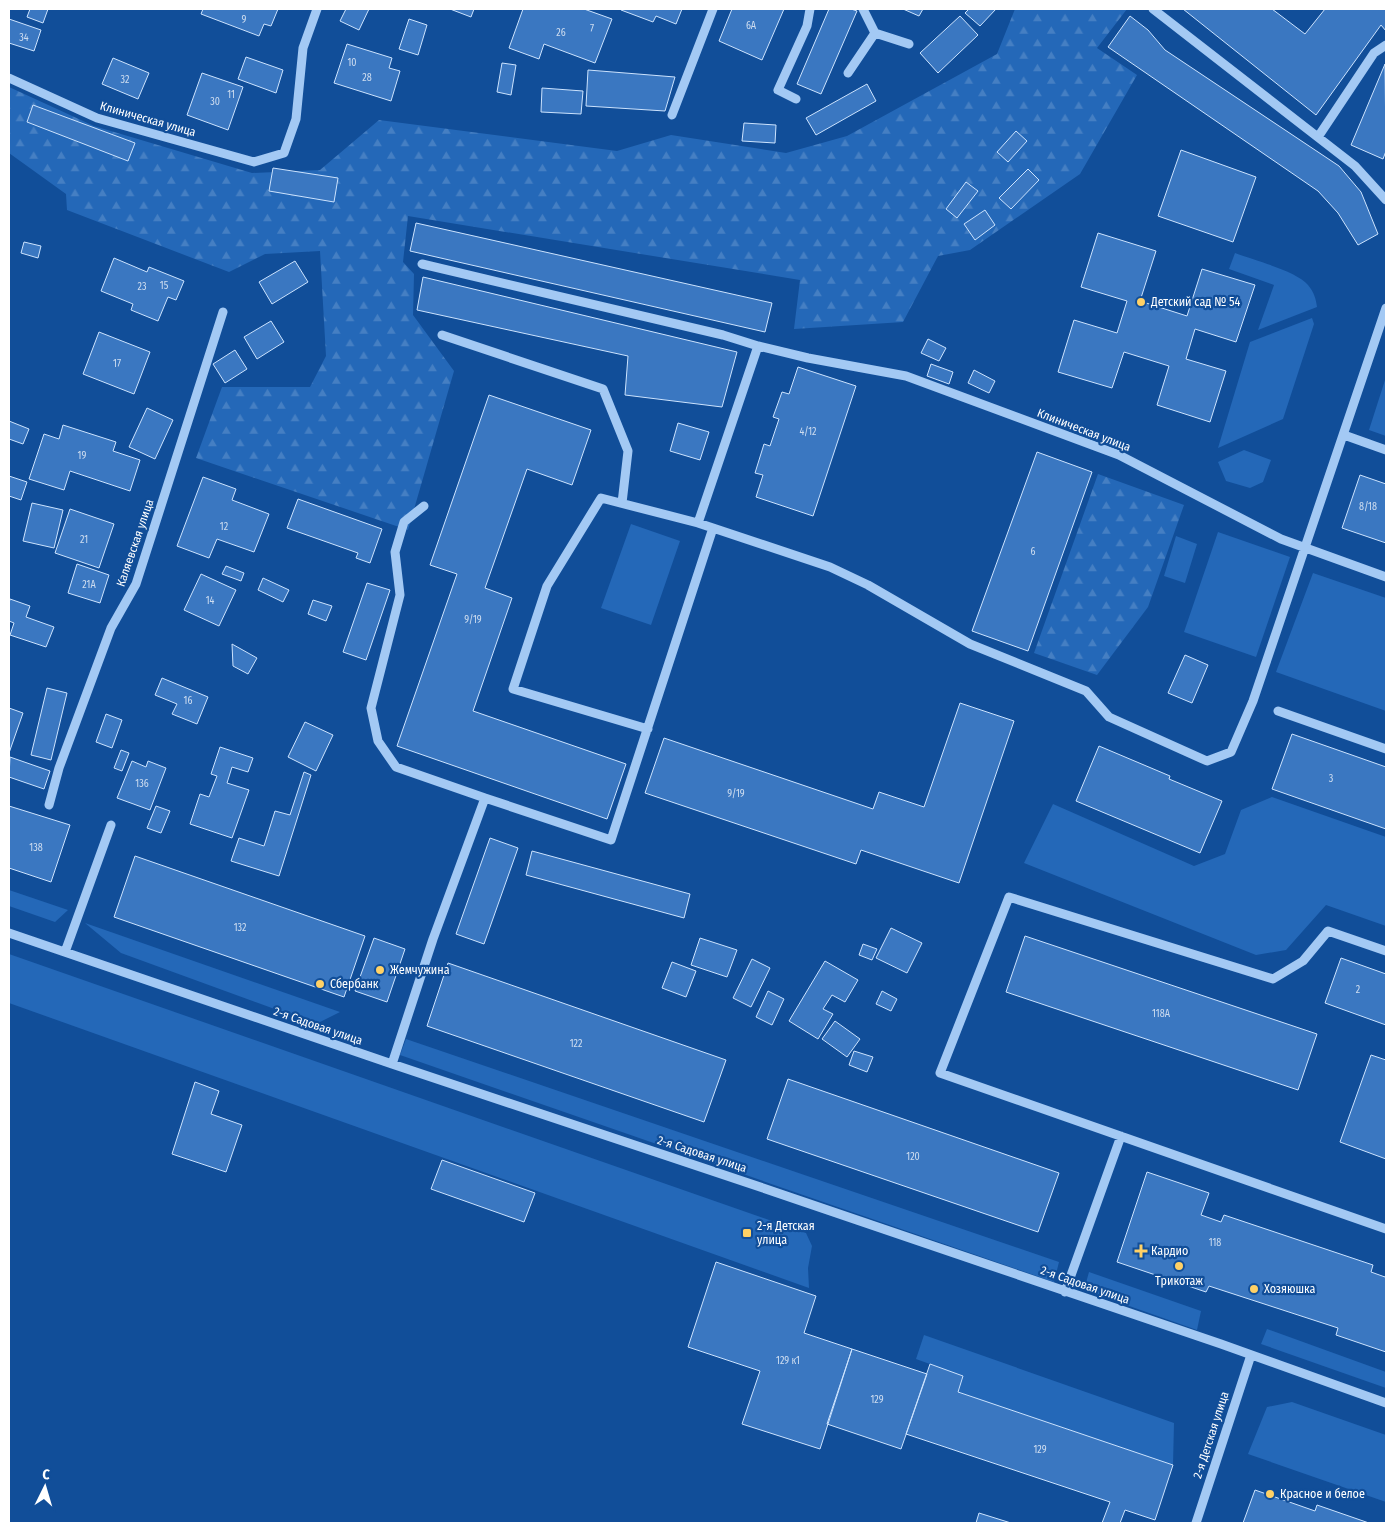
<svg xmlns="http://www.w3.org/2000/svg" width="1395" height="1532" font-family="'Fira Sans Condensed',sans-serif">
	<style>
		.grass { fill: #2468b8 }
		.forest { fill: url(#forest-firs) }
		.building { fill: #3a77c1; stroke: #cce3fe }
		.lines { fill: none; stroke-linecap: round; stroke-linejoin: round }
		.minor { stroke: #a3c9f4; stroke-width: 9 }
		.poi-dot { fill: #ffd166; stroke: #114e99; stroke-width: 2 }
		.labels { text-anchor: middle; stroke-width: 4.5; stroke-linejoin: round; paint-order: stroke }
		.number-label { font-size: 10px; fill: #ceddf0 }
		.street-label { font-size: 12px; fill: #fff; stroke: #114e99 }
		.poi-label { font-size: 12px; fill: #fff; stroke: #114e99; text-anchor: start }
	</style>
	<defs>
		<pattern id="forest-firs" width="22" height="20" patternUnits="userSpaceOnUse" patternTransform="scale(1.25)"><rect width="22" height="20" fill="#2468b8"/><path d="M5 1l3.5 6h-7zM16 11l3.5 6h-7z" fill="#457fc3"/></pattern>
	</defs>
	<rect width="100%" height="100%" fill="#114e99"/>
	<!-- grass -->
	<path class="grass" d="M 1235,253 C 1253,260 1297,271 1308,285 C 1314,292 1316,299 1317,307 L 1258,330 L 1274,285 L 1229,269 Z
		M 1312,318 L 1314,324 L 1283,419 L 1218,448 L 1250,342 Z
		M 1386,377 L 1386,436 L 1369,430 Z
		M 1244,450 L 1271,460 L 1263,482 L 1250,488 L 1226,481 L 1218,462 Z
		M 631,524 L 680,541 L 651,625 L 601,608 Z
		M 1218,532 L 1290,557 L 1256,657 L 1184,632 Z
		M 1176,536 L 1197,544 L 1185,583 L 1164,576 Z
		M 1313,573 L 1386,598 L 1386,711 L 1276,672 Z
		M 1272,797 L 1386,837 L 1386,926 L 1326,905 L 1286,950 L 1256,955 L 1024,863 L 1053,804 L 1194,866 L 1225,854 L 1241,810 Z
		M 9,890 L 68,910 L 55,922 L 9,906 Z
		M 85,923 L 340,1012 L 316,1024 L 121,953 Z
		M 9,954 L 806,1233 L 812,1246 L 808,1268 L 809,1288 L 9,1003 Z
		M 406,1039 L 1059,1262 L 1054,1282 L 400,1055 Z
		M 1089,1272 L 1201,1311 L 1197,1330 L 1084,1290 Z
		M 1267,1329 L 1386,1372 L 1386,1388 L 1261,1344 Z
		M 924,1335 L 1174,1423 L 1173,1465 L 958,1392 L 963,1376 L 916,1359 Z
		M 1292,1402 L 1386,1435 L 1386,1502 L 1248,1454 L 1267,1407 Z"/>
	<!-- forest -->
	<path class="forest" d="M 1015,9 L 1127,9 L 1097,48 L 1137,75 L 1080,174 L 970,250 L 938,256 L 903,322 L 794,329 L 800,280 L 408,216 L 403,262 L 414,274 L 413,315 L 454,371 L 408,530 L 196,458 L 222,387 L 310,387 L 326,356 L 320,251 L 265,254 L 229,272 L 67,210 L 66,194 L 9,153 L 9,87 L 94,126 L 252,173 L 320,170 L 379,120 L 617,151 L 671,135 L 786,153 L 847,136 L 997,54 Z
		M 1098,474 L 1184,505 L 1148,607 L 1097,675 L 1034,653 Z"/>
	<!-- building -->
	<path class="building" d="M 30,9 L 48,9 L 43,23 L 27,17 Z
		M 203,9 L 278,9 L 271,26 L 264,24 L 259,36 L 201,14 Z
		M 346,9 L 369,9 L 359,30 L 340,21 Z
		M 450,9 L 474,9 L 471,17 Z
		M 523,9 L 584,9 L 612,19 L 595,63 L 544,44 L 539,59 L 509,48 Z
		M 622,9 L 682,9 L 676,24 L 656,16 L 653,22 L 621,10 Z
		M 732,9 L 784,9 L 762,60 L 719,41 Z
		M 829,9 L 851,9 L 857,11 L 821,94 L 797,84 Z
		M 903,9 L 923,9 L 919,16 Z
		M 969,9 L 996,9 L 980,26 L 965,13 Z
		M 1183,9 L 1272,9 L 1305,34 L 1325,9 L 1386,9 L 1386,31 L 1381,25 L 1316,115 Z
		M 960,16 L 978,35 L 938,73 L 920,53 Z
		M 1130,16 L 1148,30 L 1165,50 L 1339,166 L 1361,192 L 1378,234 L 1358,245 L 1338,213 L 1318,191 L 1108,47 Z
		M 9,19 L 41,30 L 34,51 L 9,43 Z
		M 409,19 L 427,25 L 418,55 L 399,49 Z
		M 347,44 L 392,58 L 389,68 L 400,71 L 391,101 L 334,83 Z
		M 246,57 L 283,70 L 276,93 L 238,79 Z
		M 113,58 L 149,73 L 138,99 L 102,84 Z
		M 502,63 L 516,65 L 511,95 L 497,92 Z
		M 1385,64 L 1386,151 L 1383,159 L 1351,145 Z
		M 588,70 L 675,77 L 665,111 L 586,106 Z
		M 202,73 L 243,87 L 228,130 L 187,115 Z
		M 867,84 L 876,101 L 816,135 L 806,118 Z
		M 542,88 L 583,91 L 581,114 L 541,112 Z
		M 33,105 L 135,143 L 128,161 L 27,122 Z
		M 744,123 L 776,125 L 775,143 L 742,141 Z
		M 1016,131 L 1027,141 L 1008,162 L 997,152 Z
		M 1181,150 L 1256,177 L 1233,242 L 1158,216 Z
		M 273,168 L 338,178 L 334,202 L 269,191 Z
		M 1028,169 L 1039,180 L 1011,209 L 999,198 Z
		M 966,182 L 978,191 L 957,218 L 946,209 Z
		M 985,210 L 995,225 L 975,240 L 964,224 Z
		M 416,223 L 772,303 L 765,332 L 410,251 Z
		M 1098,233 L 1156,251 L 1140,301 L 1187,316 L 1202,269 L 1255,285 L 1236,342 L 1195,329 L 1186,359 L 1226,371 L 1210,422 L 1157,405 L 1169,366 L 1124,352 L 1112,388 L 1058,372 L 1074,320 L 1117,333 L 1127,301 L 1081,287 Z
		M 24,242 L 41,246 L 38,258 L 21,253 Z
		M 114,258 L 147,272 L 149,267 L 184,281 L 176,300 L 168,297 L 158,321 L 131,310 L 133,304 L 101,291 Z
		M 295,261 L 308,282 L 272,304 L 259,282 Z
		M 423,277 L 737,352 L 722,407 L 625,395 L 628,356 L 417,310 Z
		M 271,321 L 284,342 L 257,359 L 244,337 Z
		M 99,332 L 150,352 L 134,394 L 83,374 Z
		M 928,339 L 946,348 L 939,361 L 921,353 Z
		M 235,350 L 247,369 L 225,383 L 213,364 Z
		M 931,364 L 953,372 L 949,384 L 927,376 Z
		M 798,367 L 856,386 L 813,516 L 756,497 L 763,475 L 755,473 L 764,444 L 770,446 L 779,419 L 773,417 L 782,392 L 789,394 Z
		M 974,370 L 995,381 L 989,393 L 968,383 Z
		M 489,395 L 591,430 L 572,485 L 527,469 L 485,588 L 512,598 L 473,711 L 626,764 L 607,819 L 397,746 L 457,574 L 430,565 Z
		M 147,408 L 173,420 L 155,459 L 129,447 Z
		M 9,421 L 29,429 L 23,444 L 9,439 Z
		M 678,423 L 709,432 L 700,460 L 670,451 Z
		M 63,425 L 116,442 L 113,451 L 140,460 L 130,491 L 70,471 L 64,490 L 29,479 L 44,434 L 59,439 Z
		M 1037,452 L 1092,472 L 1028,651 L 972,631 Z
		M 1360,475 L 1386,484 L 1386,543 L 1342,528 Z
		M 9,476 L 27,482 L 21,500 L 9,496 Z
		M 203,477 L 236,489 L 232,500 L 269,514 L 254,552 L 217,539 L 209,558 L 177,546 Z
		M 298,499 L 382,529 L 370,563 L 356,558 L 358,553 L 287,528 Z
		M 32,503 L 63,510 L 54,548 L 23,541 Z
		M 70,509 L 114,524 L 99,568 L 55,553 Z
		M 77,564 L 109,575 L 100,603 L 68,593 Z
		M 226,566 L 244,573 L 241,581 L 222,574 Z
		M 201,574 L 236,590 L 219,626 L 184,610 Z
		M 263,578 L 289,590 L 283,602 L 258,590 Z
		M 367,583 L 390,590 L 366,660 L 343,652 Z
		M 10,599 L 30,606 L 26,617 L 54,627 L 46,647 L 10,635 L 14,623 L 9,621 L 9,604 Z
		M 313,600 L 332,606 L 326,621 L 308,614 Z
		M 232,644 L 257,658 L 248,674 L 233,666 Z
		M 1185,655 L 1208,665 L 1192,703 L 1168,693 Z
		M 162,678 L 208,697 L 197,724 L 172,714 L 177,704 L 155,695 Z
		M 47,688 L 67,693 L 51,760 L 31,755 Z
		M 960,703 L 1014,721 L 959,883 L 861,850 L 856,864 L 645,793 L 664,738 L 873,809 L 879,792 L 924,807 Z
		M 9,708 L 23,713 L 9,753 Z
		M 106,714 L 122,720 L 112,748 L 96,742 Z
		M 305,722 L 333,735 L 316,771 L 288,757 Z
		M 1292,734 L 1386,767 L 1386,829 L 1272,789 Z
		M 1099,746 L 1170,776 L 1169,779 L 1222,801 L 1200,853 L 1076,801 Z
		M 220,747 L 253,758 L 248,772 L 232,767 L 227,783 L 249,790 L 232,838 L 190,824 L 200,794 L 209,797 L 217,776 L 211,774 Z
		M 121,750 L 129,753 L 122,771 L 114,768 Z
		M 10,757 L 50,771 L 44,789 L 9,777 Z
		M 132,761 L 146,767 L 148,761 L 166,768 L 150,810 L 117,798 Z
		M 304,772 L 311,775 L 279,876 L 231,861 L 239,838 L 264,846 L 275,811 L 290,815 Z
		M 9,806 L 70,825 L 51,882 L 9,868 Z
		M 156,806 L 170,811 L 161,833 L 147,828 Z
		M 490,838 L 518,848 L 484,944 L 456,934 Z
		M 532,851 L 690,894 L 684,918 L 526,875 Z
		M 135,856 L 365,936 L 344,997 L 114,917 Z
		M 891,928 L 922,943 L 907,973 L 876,958 Z
		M 1025,936 L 1317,1034 L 1298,1090 L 1006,992 Z
		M 374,938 L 405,949 L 387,1002 L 355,991 Z
		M 700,938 L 737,950 L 727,977 L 691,965 Z
		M 863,944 L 877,949 L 872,960 L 859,955 Z
		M 1341,958 L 1386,974 L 1386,1025 L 1325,1003 Z
		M 752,959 L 770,968 L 751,1007 L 733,998 Z
		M 825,961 L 858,980 L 845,1002 L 832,995 L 823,1009 L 833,1014 L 818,1039 L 789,1021 Z
		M 672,962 L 696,971 L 686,997 L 662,988 Z
		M 448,963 L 726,1060 L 704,1122 L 427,1026 Z
		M 768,991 L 784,999 L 772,1025 L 756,1017 Z
		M 882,991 L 897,999 L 891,1011 L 876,1004 Z
		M 835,1021 L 860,1039 L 847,1057 L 822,1039 Z
		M 854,1051 L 873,1057 L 867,1072 L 849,1065 Z
		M 1371,1055 L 1386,1060 L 1386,1159 L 1340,1142 Z
		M 788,1079 L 1059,1173 L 1038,1232 L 767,1139 Z
		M 195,1082 L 219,1091 L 211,1114 L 242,1125 L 226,1172 L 172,1154 Z
		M 442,1160 L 535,1193 L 524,1222 L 431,1189 Z
		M 1147,1172 L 1209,1193 L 1201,1215 L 1221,1222 L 1224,1215 L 1373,1265 L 1371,1272 L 1385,1277 L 1386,1274 L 1386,1352 L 1336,1335 L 1338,1328 L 1209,1286 L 1206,1292 L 1117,1262 Z
		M 716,1262 L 816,1296 L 804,1333 L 852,1349 L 820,1449 L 742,1424 L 760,1371 L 688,1347 Z
		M 852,1349 L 927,1374 L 901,1449 L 827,1424 Z
		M 930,1364 L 963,1376 L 958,1392 L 1173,1465 L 1155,1520 L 1125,1510 L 1120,1523 L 1102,1523 L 1110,1502 L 906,1434 Z
		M 1255,1490 L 1315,1511 L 1317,1505 L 1369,1523 L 1243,1523 Z
		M 979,1513 L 1011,1523 L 976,1523 Z"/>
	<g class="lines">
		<!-- minor -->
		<path class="minor" d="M 863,9 L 875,33 L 909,44
			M 1153,9 L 1355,166 L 1386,200
			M 848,73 L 875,33
			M 9,78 L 97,118 L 254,162 L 284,153 L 296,119 L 303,48 L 317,9
			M 796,99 L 778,90 L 807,26 L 810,9
			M 672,115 L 713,9
			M 1318,137 L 1374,53 L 1386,45
			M 422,264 L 723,335 L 758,346 L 808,358 L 906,376 L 1119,455 L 1281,539 L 1386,577
			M 442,335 L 603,389 L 628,451 L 622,503
			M 1344,435 L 1386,450
			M 424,506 L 404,522 L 395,552 L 400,595 L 371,708 L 378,741 L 396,767 L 485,798
			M 698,523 L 758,346
			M 1278,711 L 1386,749
			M 648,729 L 513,689 L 547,586 L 601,498 L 698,523 L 830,567 L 868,585 L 970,644 L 1086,691 L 1109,717 L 1207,761 L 1231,752 L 1253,701 L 1386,308
			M 49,805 L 59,768 L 111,628 L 136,584 L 223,312
			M 9,933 L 392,1064 L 763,1188 L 1221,1344 L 1386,1403
			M 1386,951 L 1328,931 L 1303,961 L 1273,979 L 1009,897 L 940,1073 L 1386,1229
			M 65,952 L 111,825
			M 392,1064 L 433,939 L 485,798 L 611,840 L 713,528
			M 1065,1292 L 1121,1136
			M 1196,1523 L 1251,1355"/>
	</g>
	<!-- markers -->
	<g class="poi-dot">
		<circle cx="1141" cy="302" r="5"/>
		<circle cx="380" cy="970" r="5"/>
		<circle cx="320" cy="984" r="5"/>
		<rect x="742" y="1228" width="10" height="10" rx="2.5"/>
		<path d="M1138.5 1243.5h5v5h5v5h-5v5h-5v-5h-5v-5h5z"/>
		<circle cx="1179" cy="1266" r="5"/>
		<circle cx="1254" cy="1289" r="5"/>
		<circle cx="1270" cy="1494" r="5"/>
	</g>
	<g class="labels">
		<!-- number labels -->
		<g class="number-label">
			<text x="244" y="23">9</text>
			<text x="751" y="29">6А</text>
			<text x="592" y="32">7</text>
			<text x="561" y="36">26</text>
			<text x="24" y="41">34</text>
			<text x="352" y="66">10</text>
			<text x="367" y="81">28</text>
			<text x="125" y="83">32</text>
			<text x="231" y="98">11</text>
			<text x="215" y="105">30</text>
			<text x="164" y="289">15</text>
			<text x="142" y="290">23</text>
			<text x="117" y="367">17</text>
			<text x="808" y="435">4/12</text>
			<text x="82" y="459">19</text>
			<text x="1368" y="510">8/18</text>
			<text x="224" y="530">12</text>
			<text x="84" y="543">21</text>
			<text x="1033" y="555">6</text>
			<text x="89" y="588">21А</text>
			<text x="210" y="604">14</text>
			<text x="473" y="623">9/19</text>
			<text x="188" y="704">16</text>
			<text x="1331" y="782">3</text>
			<text x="142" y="787">136</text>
			<text x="736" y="797">9/19</text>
			<text x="36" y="851">138</text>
			<text x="240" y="931">132</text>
			<text x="1358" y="993">2</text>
			<text x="1161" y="1017">118А</text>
			<text x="576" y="1047">122</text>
			<text x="913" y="1160">120</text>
			<text x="1215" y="1246">118</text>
			<text x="788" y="1364">129 к1</text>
			<text x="877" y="1403">129</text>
			<text x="1040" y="1453">129</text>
		</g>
		<!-- street labels -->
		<g class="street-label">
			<text transform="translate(148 119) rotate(16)" y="4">Клиническая улица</text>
			<text transform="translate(1084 430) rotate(21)" y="4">Клиническая улица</text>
			<text transform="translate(135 543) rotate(-71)" y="4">Каляевская улица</text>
			<text transform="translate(318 1026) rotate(19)" y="4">2-я Садовая улица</text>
			<text transform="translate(702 1154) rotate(18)" y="4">2-я Садовая улица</text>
			<text transform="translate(1085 1285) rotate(19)" y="4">2-я Садовая улица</text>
			<text transform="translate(1211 1435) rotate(-72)" y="4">2-я Детская улица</text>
		</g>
		<!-- poi labels -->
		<g class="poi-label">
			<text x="1151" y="306">Детский сад № 54</text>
			<text x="390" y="974">Жемчужина</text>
			<text x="330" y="988">Сбербанк</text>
			<text x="757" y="1230">2-я Детская<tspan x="757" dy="14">улица</tspan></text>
			<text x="1151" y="1255">Кардио</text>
			<text x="1179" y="1285" text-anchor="middle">Трикотаж</text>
			<text x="1264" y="1293">Хозяюшка</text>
			<text x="1280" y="1498">Красное и белое</text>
		</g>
	</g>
	<!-- border -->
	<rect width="1395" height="1532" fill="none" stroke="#ffffff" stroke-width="20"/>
	<!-- north arrow -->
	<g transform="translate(45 1487) rotate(5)" stroke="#114e99" stroke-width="4" paint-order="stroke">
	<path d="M0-4L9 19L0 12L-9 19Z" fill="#ffffff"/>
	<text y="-8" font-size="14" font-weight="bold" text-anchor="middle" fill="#ffffff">С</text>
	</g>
</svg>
